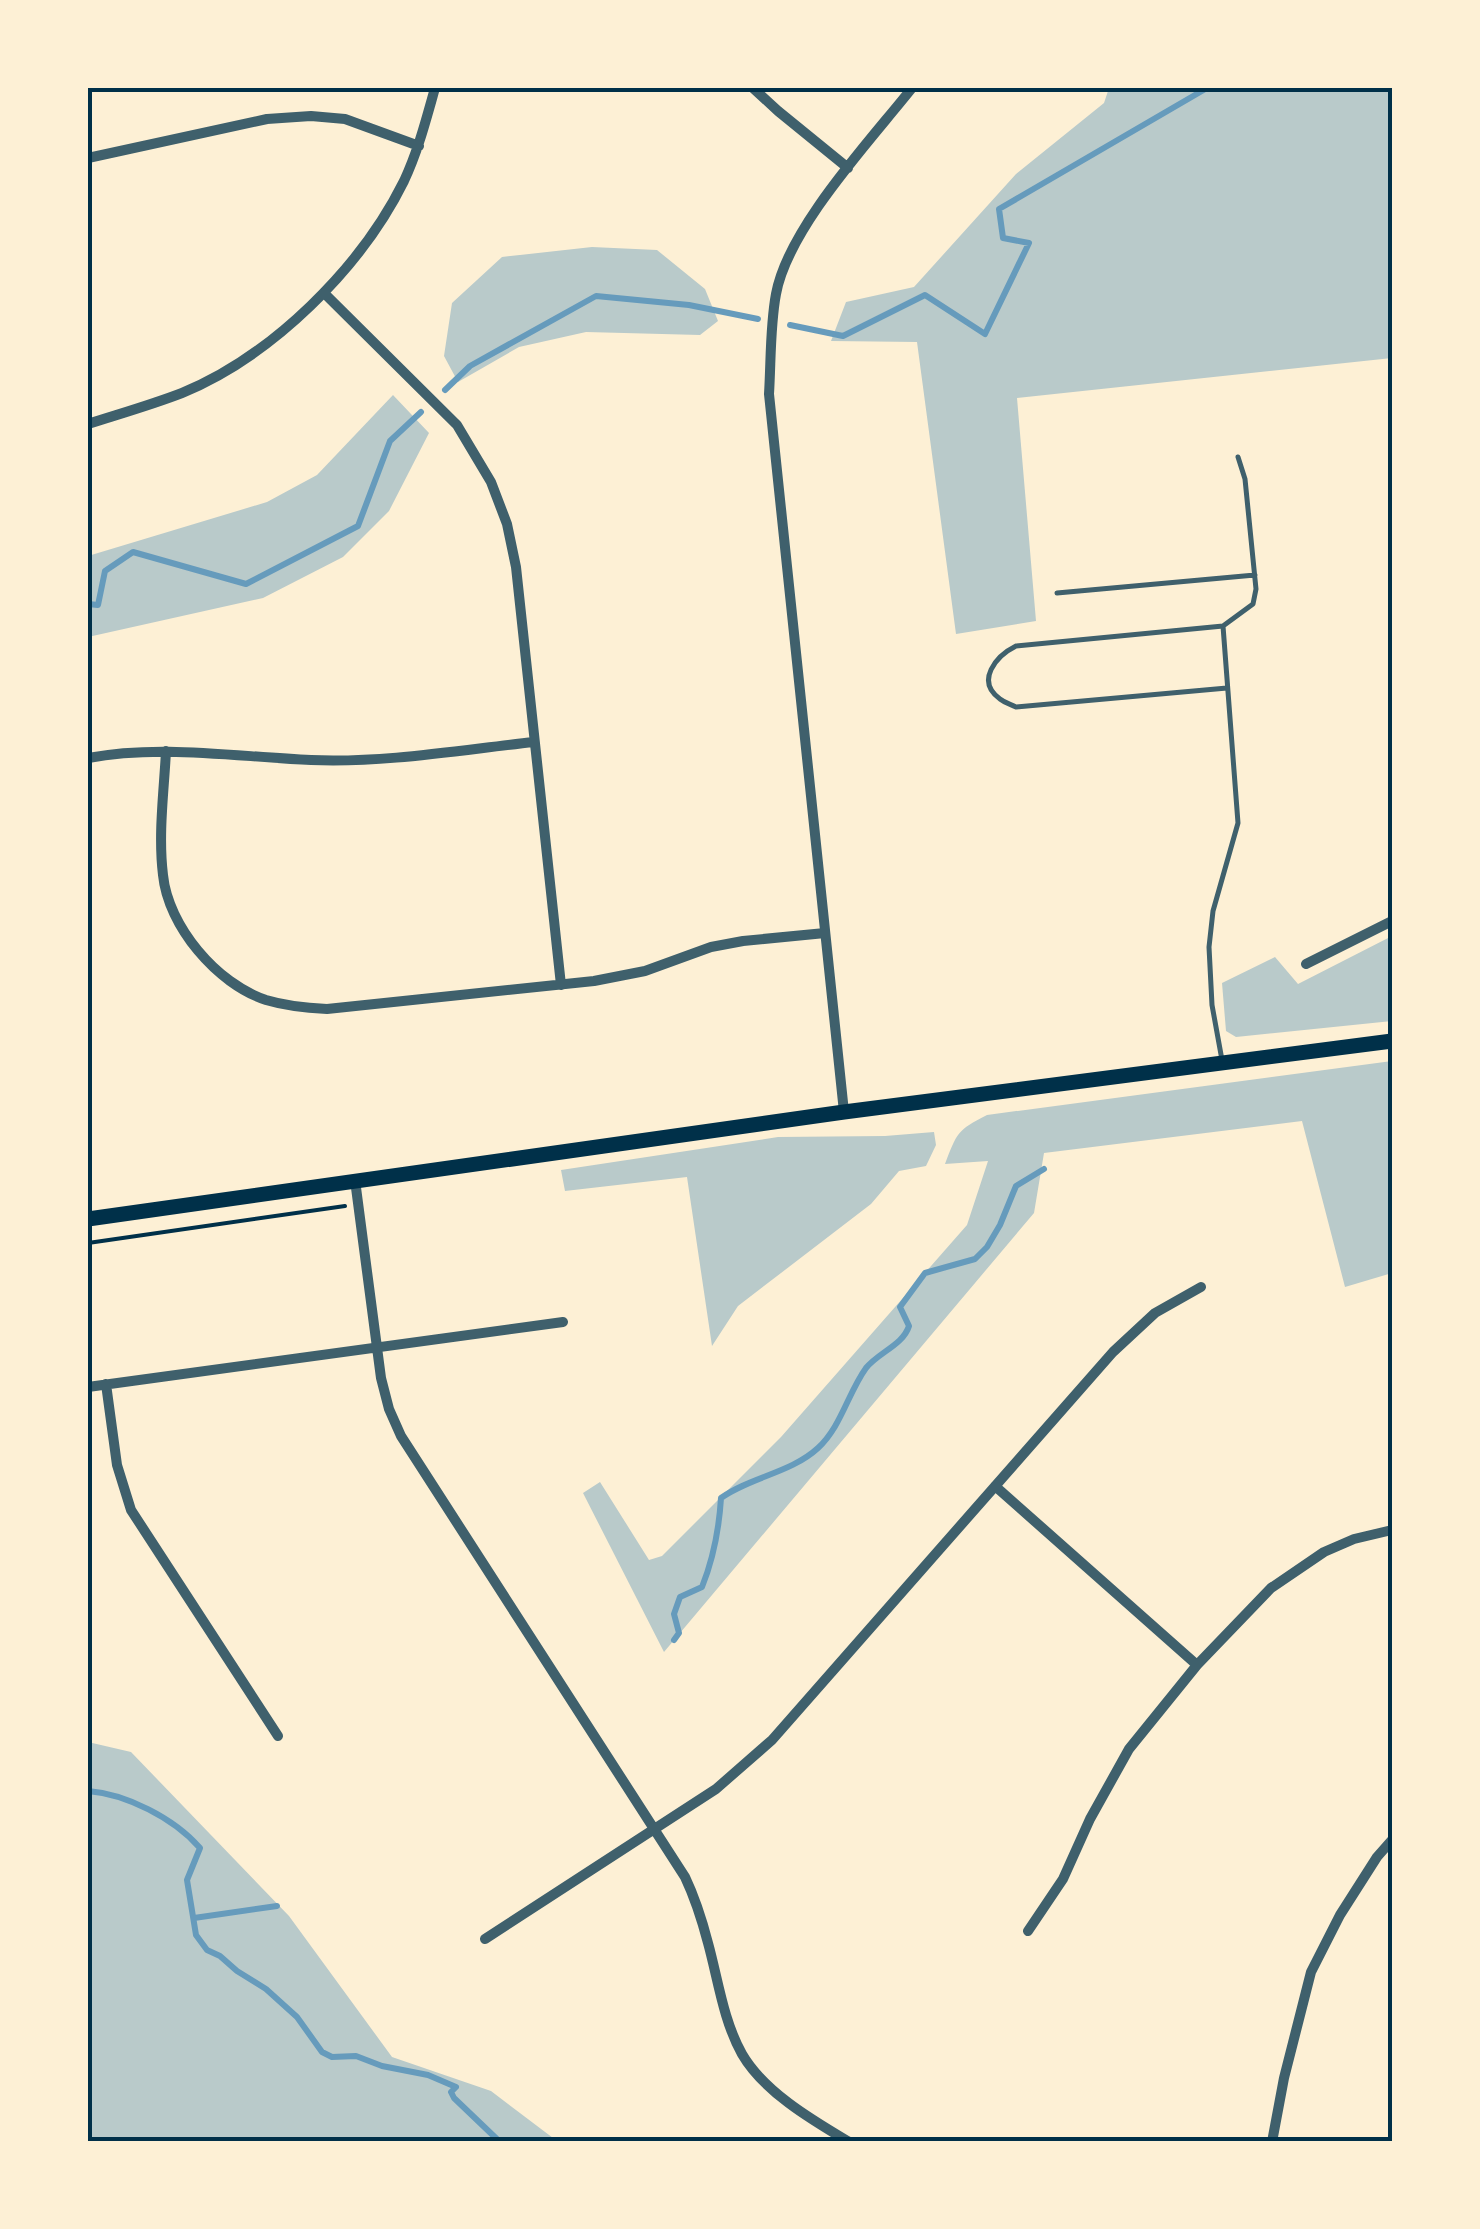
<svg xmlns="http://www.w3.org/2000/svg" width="1480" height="2229" font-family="Overpass,sans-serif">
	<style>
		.green { fill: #b9caca }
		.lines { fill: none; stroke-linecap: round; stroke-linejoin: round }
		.stream { stroke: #669bbc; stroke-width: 6 }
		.path { stroke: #003049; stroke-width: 4 }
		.service { stroke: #3f606c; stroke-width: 5 }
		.minor { stroke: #3f606c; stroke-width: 10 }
		.secondary { stroke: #003049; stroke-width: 15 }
		.neatline { fill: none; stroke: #003049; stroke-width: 4 }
	</style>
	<rect width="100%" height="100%" fill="#fdf0d5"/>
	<!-- green -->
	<path class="green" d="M 1109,88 L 1392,88 L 1392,358 L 1017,398 L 1036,621 L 956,634 L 917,342 L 831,341 L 846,302 L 914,287 L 1016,174 L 1104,103 Z
		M 592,247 L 657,250 L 705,289 L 718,321 L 700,335 L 586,332 L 519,347 L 458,382 L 444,356 L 452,303 L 502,257 Z
		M 393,395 L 429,433 L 389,511 L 343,557 L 263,598 L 88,637 L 88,556 L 267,502 L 317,475 Z
		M 1392,936 L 1392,1021 L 1236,1037 L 1226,1031 L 1222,983 L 1275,957 L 1298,984 Z
		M 1392,1061 L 1392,1273 L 1345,1287 L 1302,1121 L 1044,1153 L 1034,1213 L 664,1652 L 583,1493 L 600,1482 L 649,1560 L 662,1556 L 781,1437 L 967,1225 L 988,1161 L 945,1164 C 957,1133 957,1130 987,1115 Z
		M 934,1132 L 936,1145 L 926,1166 L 899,1171 L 871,1204 L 738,1306 L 712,1346 L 687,1177 L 565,1191 L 561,1170 L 778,1137 L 885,1136 Z
		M 88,1742 L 131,1752 L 289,1916 L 392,2057 L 491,2091 L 557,2141 L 88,2141 Z"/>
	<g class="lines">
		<!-- stream -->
		<path class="stream" d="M 790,325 L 843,336 L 925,295 L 985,334 L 1029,243 L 1003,238 L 999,209 L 1207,88
			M 445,390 L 470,366 L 596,296 L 689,305 L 758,319
			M 88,604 L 98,605 L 105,571 L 133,552 L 246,584 L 358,526 L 390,441 L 421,412
			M 674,1640 L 679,1633 L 674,1614 L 680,1597 L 702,1587 C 714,1557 719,1530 721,1498 C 750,1477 791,1473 818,1448 C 841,1427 848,1393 866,1368 C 879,1352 903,1345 909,1326 L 900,1307 L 925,1273 L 975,1259 L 987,1247 L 1000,1225 L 1016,1186 L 1044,1169
			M 88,1791 C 126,1794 174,1818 200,1848 L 187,1880 L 196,1935 L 207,1950 L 220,1956 L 237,1971 L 266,1989 L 297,2017 L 322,2052 L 332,2057 L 356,2056 L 382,2066 L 428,2075 L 456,2087 L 451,2092 L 454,2098 L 500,2142
			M 194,1918 L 277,1906"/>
		<!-- path -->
		<path class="path" d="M 88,1243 L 345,1206"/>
		<!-- service -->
		<path class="service" d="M 1057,593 L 1255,575
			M 1223,626 L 1016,646 C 996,656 975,681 1000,699 C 1005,703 1010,704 1016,707 L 1227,688
			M 1222,1060 L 1212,1005 L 1209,947 L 1213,911 L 1238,823 L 1223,626 L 1253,604 L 1256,589 L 1245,479 L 1238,457"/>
		<!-- minor -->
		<path class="minor" d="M 753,88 L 778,111 L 848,168
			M 88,158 L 267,119 L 311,116 L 345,119 L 419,146
			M 324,293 L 457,425 L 491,482 L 507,524 L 516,567 L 561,985
			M 88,424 C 119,414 151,405 182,393 C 272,356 361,268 404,181 C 418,151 426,120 435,88
			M 166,751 C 164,791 158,834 163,875 C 168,926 217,984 266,1000 C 286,1006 306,1008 327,1009 L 594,981 L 645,971 L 711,947 L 743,941 L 825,933
			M 88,758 C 161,744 237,757 311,760 C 386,763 460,750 534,742
			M 1306,964 L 1392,921
			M 844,1112 L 769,394 C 771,362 770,326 776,294 C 788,228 870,141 912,88
			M 355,1180 L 381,1378 L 389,1409 L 401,1436 L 685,1877 C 695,1898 702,1920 708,1943 C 718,1979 723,2020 742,2054 C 764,2092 812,2120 849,2142
			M 106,1384 L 117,1465 L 131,1510 L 278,1736
			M 88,1387 L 563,1322
			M 995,1486 L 1197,1665
			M 1028,1931 L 1063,1879 L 1090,1819 L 1129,1749 L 1197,1665 L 1271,1588 L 1324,1552 L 1354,1539 L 1392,1530
			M 485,1939 L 716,1789 L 772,1740 L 1113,1352 L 1155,1313 L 1201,1287
			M 1272,2142 L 1284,2078 L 1311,1972 L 1340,1915 L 1377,1857 L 1392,1840"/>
		<!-- secondary -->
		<path class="secondary" d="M 88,1219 L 844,1112 L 1392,1041"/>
	</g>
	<!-- border -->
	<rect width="1480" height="2229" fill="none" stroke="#fdf0d5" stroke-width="180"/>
	<rect x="90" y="90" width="1300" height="2049" class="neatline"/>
</svg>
